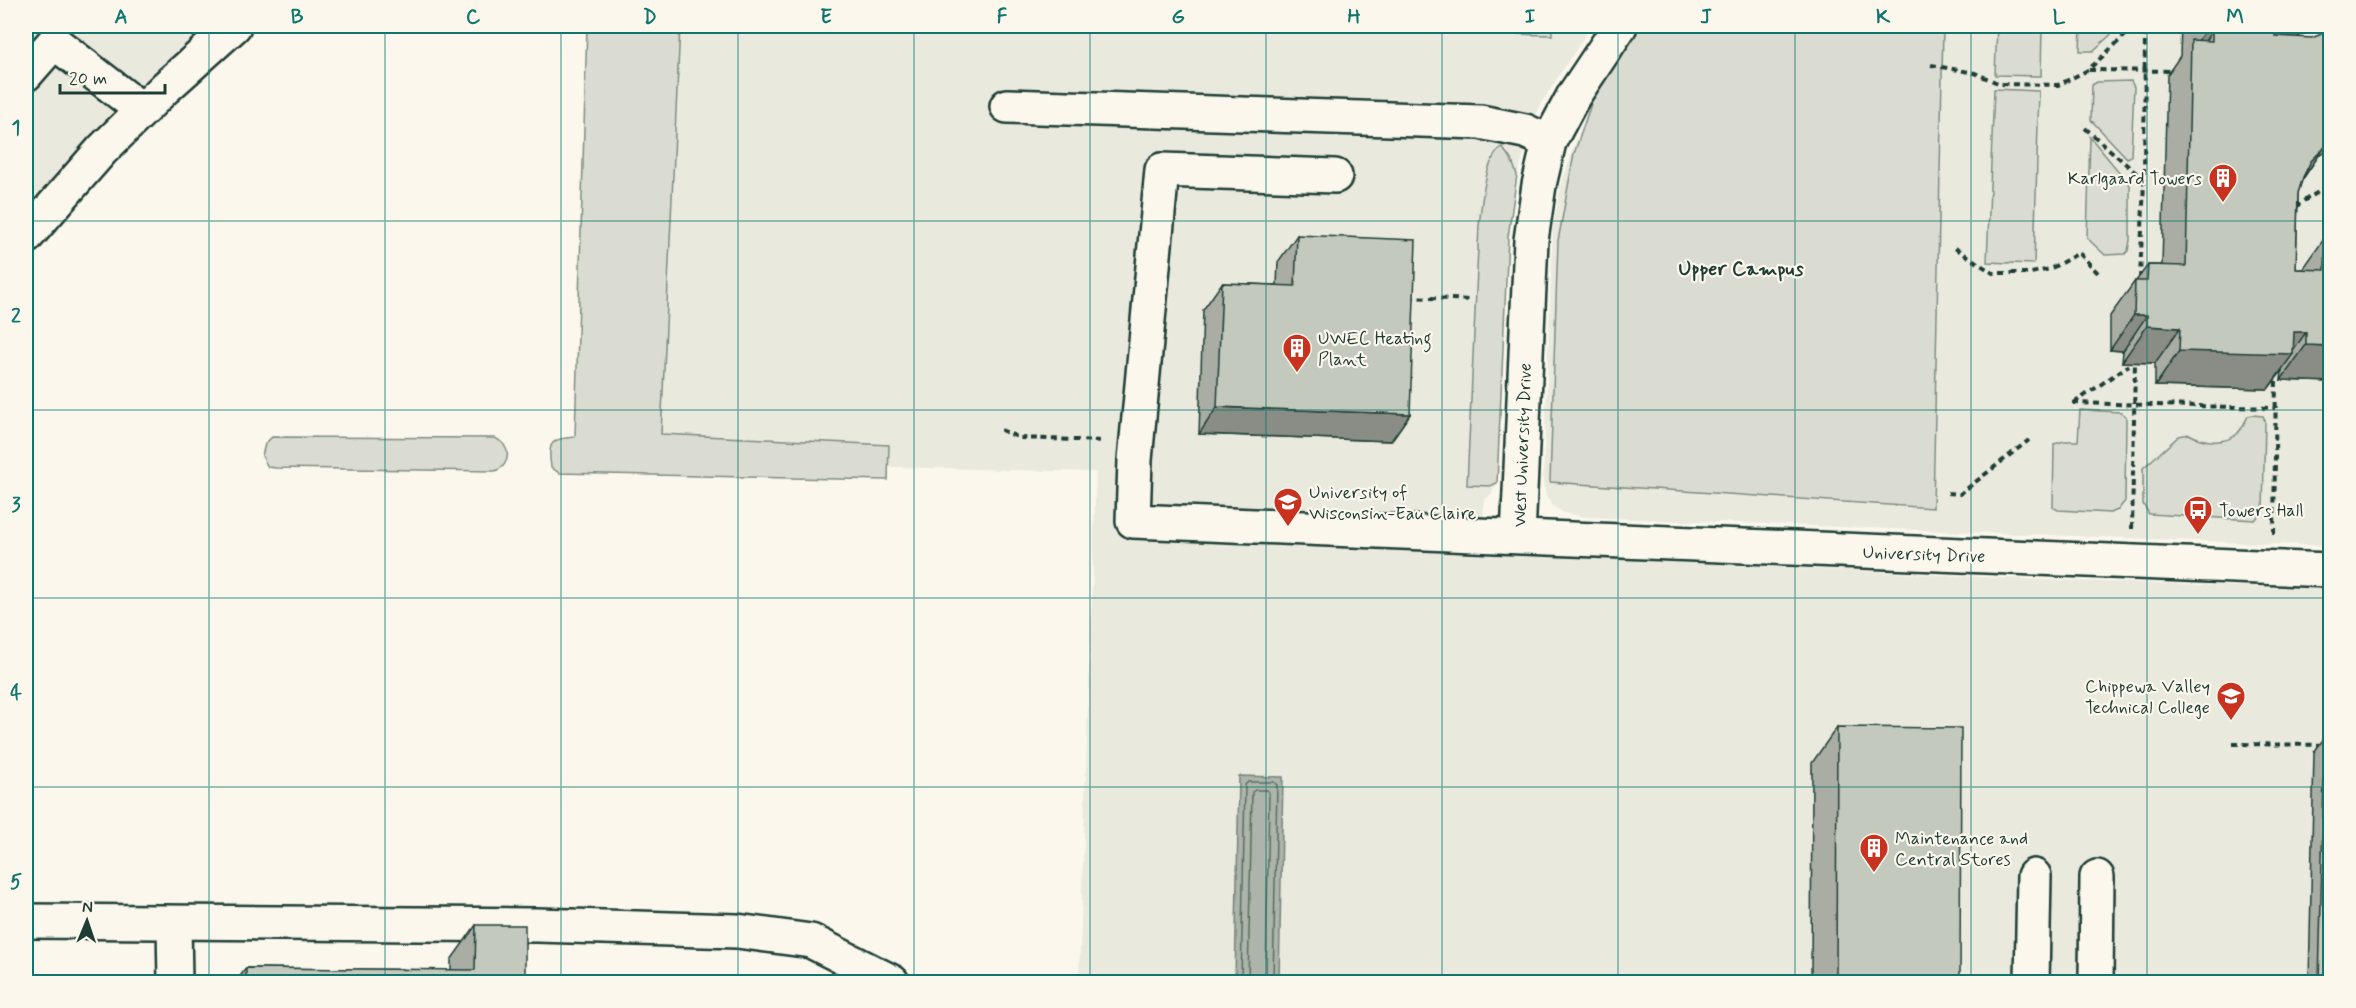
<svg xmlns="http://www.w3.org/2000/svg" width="2356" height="1008" font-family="Mynerve,sans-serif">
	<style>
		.built { fill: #eae9de }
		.green { fill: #dbdcd1; stroke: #7d8c82; stroke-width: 1.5 }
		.water { fill: #adb4aa; stroke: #74847b; stroke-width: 1.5 }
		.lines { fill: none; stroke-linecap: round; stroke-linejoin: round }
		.shore { stroke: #586d63; stroke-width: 1.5 }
		.minor-casing { stroke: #1f3d34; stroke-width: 38 }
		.path { stroke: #1f3d34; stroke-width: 4; stroke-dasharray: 6 4.5; stroke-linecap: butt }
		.minor { stroke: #fbf7ec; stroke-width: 33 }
		.wall { fill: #a9ada3; stroke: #1f3d34; stroke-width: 1.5 }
		.shaded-wall { fill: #898d85; stroke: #1f3d34; stroke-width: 1.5 }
		.building { fill: #c4c9be; stroke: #1f3d34; stroke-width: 1.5 }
		.grid { fill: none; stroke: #0f766e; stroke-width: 1.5; stroke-opacity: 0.55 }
		.labels { text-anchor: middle; stroke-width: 4.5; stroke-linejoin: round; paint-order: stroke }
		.poi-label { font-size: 18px; fill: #1f3d34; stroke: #fbf7ec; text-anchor: start }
		.street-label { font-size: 18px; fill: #1f3d34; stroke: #fbf7ec }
		.neighbourhood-label { font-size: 20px; font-weight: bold; fill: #1f3d34; stroke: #fbf7ec }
		.neatline { fill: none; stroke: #0f766e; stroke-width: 2 }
		.grid-label { font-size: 20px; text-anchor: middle; font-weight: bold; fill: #0f766e }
	</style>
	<rect width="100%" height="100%" fill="#fbf7ec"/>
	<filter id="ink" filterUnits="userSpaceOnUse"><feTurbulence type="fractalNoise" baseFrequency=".0167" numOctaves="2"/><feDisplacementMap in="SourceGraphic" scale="12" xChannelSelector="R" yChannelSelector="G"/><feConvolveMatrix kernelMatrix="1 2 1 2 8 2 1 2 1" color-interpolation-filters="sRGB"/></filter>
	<g filter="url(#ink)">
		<!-- built -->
		<path class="built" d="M 26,26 L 212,26 L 103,125 L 26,213 Z
			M 614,26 L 1591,26 L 1542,102 L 1531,127 L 1517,178 L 1508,237 L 1497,483 L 1492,493 L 1484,501 L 1482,553 L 2046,580 L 2330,589 L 2330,982 L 1079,982 L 1096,472 L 599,460 Z
			M 1640,26 L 2330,26 L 2330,546 L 1587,517 L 1564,513 L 1554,507 L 1546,496 L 1543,482 L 1553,227 L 1561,185 L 1580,129 L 1592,101 Z"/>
		<!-- green -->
		<path class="green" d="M 587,26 L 680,26 L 661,434 L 889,445 L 888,480 L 559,473 L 551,467 C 547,441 552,439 575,437 Z
			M 1430,26 L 1552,26 L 1552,35 L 1430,32 Z
			M 1640,26 L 1943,26 L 1933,508 L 1550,482 L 1558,241 L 1574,154 L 1592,101 Z
			M 1997,26 L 2042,26 L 2041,76 L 1995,75 Z
			M 2081,26 L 2120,26 L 2093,51 L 2080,51 Z
			M 2131,81 L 2134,87 L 2131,156 L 2127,158 L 2091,120 L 2092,85 L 2097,82 Z
			M 1994,89 L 2039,91 L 2034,264 L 1987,262 Z
			M 2090,137 L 2130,185 L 2130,240 L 2128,251 L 2125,254 L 2105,255 L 2087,238 Z
			M 1502,147 L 1512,161 L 1517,175 L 1508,237 L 1497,483 L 1490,486 L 1467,485 L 1479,226 C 1482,204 1484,160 1502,147 Z
			M 2080,410 L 2121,412 L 2126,417 L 2125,501 L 2118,510 L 2110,513 L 2058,510 L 2053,507 L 2054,444 L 2064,441 L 2078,441 Z
			M 2252,415 L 2263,416 L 2265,421 L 2263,511 L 2255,520 L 2149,514 L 2143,504 L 2143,468 L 2179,436 L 2189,434 C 2203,442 2224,445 2237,434 C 2242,429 2245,422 2248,416 Z
			M 272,437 L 495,438 C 511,445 512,465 495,471 L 276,468 L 268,467 L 262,456 L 265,444 Z"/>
		<!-- water -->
		<path class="water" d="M 1239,776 L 1283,777 L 1279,982 L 1235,982 Z"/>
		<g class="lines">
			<!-- shore -->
			<path class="shore" d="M 1241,982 L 1245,785 L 1248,782 L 1274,782 L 1277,785 L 1273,982
				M 1248,982 L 1252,792 L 1255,790 L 1267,790 L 1269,793 L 1266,982"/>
			<!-- minor casing -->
			<g class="minor-casing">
				<path id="minor" d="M 26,74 L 54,42 L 142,110
					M 1007,106 L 1480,122 L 1525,131 L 1549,142
					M 1335,176 L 1162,170 L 1135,460 L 1133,521 L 2330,570
					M 26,237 L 102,150 L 165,88 L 234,26
					M 1518,537 L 1531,240 L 1539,185 L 1549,142 L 1574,95 L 1620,26
					M 26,921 L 537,925 L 737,931 L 811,941 L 892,982
					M 174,923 L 175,982
					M 2032,982 L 2034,876
					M 2096,982 L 2097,877"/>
			</g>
			<!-- path -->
			<path class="path" d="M 97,26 L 104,34
				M 1931,65 L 1975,73 L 2000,84 L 2058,85 L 2088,70 L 2135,26
				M 2089,70 L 2175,71
				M 2085,128 L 2144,180
				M 2296,208 L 2300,203 L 2330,185
				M 1955,248 L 1993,273 L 2031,273 L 2050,269 L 2079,253 L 2101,276
				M 2140,279 L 2144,180 L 2145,26
				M 1409,297 L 1470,300
				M 2073,403 L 2275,408
				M 2074,403 L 2129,365
				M 1001,430 L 1020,438 L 1104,441
				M 1948,493 L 1960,494 L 2029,440
				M 2132,529 L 2135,362
				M 2274,534 L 2276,377
				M 2233,744 L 2330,745"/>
			<!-- minor -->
			<use href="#minor" class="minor"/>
		</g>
		<!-- wall -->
		<path class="wall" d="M 2181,26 L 2306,26 L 2298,37 L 2331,42 L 2331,146 L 2325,152 L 2319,155 L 2302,180 L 2298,193 L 2296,269 L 2303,269 L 2326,236 L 2331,382 L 2281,380 L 2282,371 L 2268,389 L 2155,386 L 2155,363 L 2122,362 L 2123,351 L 2110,350 L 2110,316 L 2135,281 L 2136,281 L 2148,265 L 2162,265 L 2167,75 L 2180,56 Z
			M 1297,235 L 1410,414 L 1391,441 L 1199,434 L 1203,310 L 1222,283 L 1277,285 L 1278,262 Z
			M 1837,727 L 1960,982 L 1811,982 L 1812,763 Z
			M 2325,737 L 2331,982 L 2309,982 L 2314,752 Z
			M 476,925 L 525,982 L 236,982 L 246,968 L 451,970 L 451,960 Z"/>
		<!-- shaded-wall -->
		<path class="shaded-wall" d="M 2269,26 L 2306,26 L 2288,52 L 2251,51 Z
			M 2205,31 L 2212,31 L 2191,61 L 2191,50 Z
			M 2331,134 L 2331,146 L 2325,152 L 2319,155 L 2300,183 L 2311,161 Z
			M 2134,315 L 2147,315 L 2123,351 L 2110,350 Z
			M 2147,326 L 2180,328 L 2155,363 L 2122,362 Z
			M 2294,332 L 2306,332 L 2291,354 L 2293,354 L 2268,389 L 2155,386 L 2179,351 Z
			M 2306,345 L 2331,346 L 2331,382 L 2281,380 Z
			M 1217,407 L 1410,414 L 1391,441 L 1199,434 Z"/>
		<!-- building -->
		<path class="building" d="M 2205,26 L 2276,26 L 2275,36 L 2312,38 L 2324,33 L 2331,42 L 2331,137 L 2324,148 L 2311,161 L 2303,177 L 2298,193 L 2296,269 L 2325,270 L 2326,236 L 2331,236 L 2331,346 L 2306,345 L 2306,332 L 2294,332 L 2293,354 L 2179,351 L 2180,328 L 2147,326 L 2147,315 L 2134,315 L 2135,281 L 2147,281 L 2148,265 L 2186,266 L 2191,40 L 2212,41 L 2212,31 L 2205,31 Z
			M 1297,235 L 1416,240 L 1410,414 L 1217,407 L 1222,283 L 1295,286 Z
			M 1837,727 L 1961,728 L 1960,982 L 1836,982 Z
			M 2325,737 L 2331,737 L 2331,982 L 2319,982 Z
			M 476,925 L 525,925 L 525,982 L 246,982 L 246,968 L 475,970 Z"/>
	</g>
	<!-- grid -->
	<path class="grid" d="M 209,26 L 209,982M 385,26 L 385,982M 561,26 L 561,982M 738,26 L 738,982M 914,26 L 914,982M 1090,26 L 1090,982M 1266,26 L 1266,982M 1442,26 L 1442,982M 1618,26 L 1618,982M 1795,26 L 1795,982M 1971,26 L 1971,982M 2147,26 L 2147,982M 26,221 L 2330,221M 26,410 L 2330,410M 26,598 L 2330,598M 26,787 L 2330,787"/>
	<!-- icons -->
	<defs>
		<g id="building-pin" transform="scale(1.5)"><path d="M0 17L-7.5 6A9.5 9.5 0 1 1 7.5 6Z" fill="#c8321e" stroke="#fbf7ec"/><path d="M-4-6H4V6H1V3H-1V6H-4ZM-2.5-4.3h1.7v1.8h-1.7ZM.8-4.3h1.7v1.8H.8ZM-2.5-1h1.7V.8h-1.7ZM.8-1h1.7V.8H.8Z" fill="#fff"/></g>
		<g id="university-pin" transform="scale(1.5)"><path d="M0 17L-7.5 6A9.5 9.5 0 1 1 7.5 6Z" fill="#c8321e" stroke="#fbf7ec"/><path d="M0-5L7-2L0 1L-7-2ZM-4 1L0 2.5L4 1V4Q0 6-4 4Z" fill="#fff"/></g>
		<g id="bus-pin" transform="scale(1.5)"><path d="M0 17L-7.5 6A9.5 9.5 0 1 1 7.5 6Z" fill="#c8321e" stroke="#fbf7ec"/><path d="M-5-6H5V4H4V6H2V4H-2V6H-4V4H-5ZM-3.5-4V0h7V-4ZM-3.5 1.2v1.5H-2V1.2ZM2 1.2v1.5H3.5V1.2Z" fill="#fff"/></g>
	</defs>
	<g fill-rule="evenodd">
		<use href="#building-pin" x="2223" y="178"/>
		<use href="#building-pin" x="1297" y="348"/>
		<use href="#university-pin" x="1288" y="502"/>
		<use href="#bus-pin" x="2198" y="510"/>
		<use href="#university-pin" x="2231" y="696"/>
		<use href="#building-pin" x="1874" y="848"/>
	</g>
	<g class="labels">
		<!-- poi labels -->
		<g class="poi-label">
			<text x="2202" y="184" text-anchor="end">Karlgaard Towers</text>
			<text x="1318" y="344">UWEC Heating<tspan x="1318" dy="21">Plant</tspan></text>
			<text x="1309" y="498">University of<tspan x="1309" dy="21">Wisconsin-Eau Claire</tspan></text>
			<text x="2219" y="516">Towers Hall</text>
			<text x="2210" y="692" text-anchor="end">Chippewa Valley<tspan x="2210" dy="21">Technical College</tspan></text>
			<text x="1895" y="844">Maintenance and<tspan x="1895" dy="21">Central Stores</tspan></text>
		</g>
		<!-- street labels -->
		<g class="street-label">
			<text transform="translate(1522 445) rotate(-88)" y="6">West University Drive</text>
			<text transform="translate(1924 554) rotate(2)" y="6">University Drive</text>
		</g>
		<!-- neighbourhood labels -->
		<g class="neighbourhood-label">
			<text x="1741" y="275">Upper Campus</text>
		</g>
	</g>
	<!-- margin -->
	<rect width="2356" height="1008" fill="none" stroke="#fbf7ec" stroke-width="66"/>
	<!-- north arrow -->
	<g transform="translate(87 921) rotate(2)" stroke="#fbf7ec" stroke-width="4.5" paint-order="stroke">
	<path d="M0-4.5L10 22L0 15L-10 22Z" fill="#1f3d34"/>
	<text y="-9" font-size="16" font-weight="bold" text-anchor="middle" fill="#1f3d34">N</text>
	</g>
	<!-- scale -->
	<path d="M60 84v9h105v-9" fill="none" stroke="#1f3d34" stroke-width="3"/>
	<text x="69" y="84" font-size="18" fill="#1f3d34" stroke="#fbf7ec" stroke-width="4.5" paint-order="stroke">20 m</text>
	<rect x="33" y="33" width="2290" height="942" class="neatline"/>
	<g class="grid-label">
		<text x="121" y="23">A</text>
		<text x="297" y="23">B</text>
		<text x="473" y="23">C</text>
		<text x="650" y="23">D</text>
		<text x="826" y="23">E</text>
		<text x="1002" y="23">F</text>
		<text x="1178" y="23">G</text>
		<text x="1354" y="23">H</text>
		<text x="1530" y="23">I</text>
		<text x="1706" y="23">J</text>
		<text x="1883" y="23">K</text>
		<text x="2059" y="23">L</text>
		<text x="2235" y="23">M</text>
		<text x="16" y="134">1</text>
		<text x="16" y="322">2</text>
		<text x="16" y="511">3</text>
		<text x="16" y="699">4</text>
		<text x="16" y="888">5</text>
	</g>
</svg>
